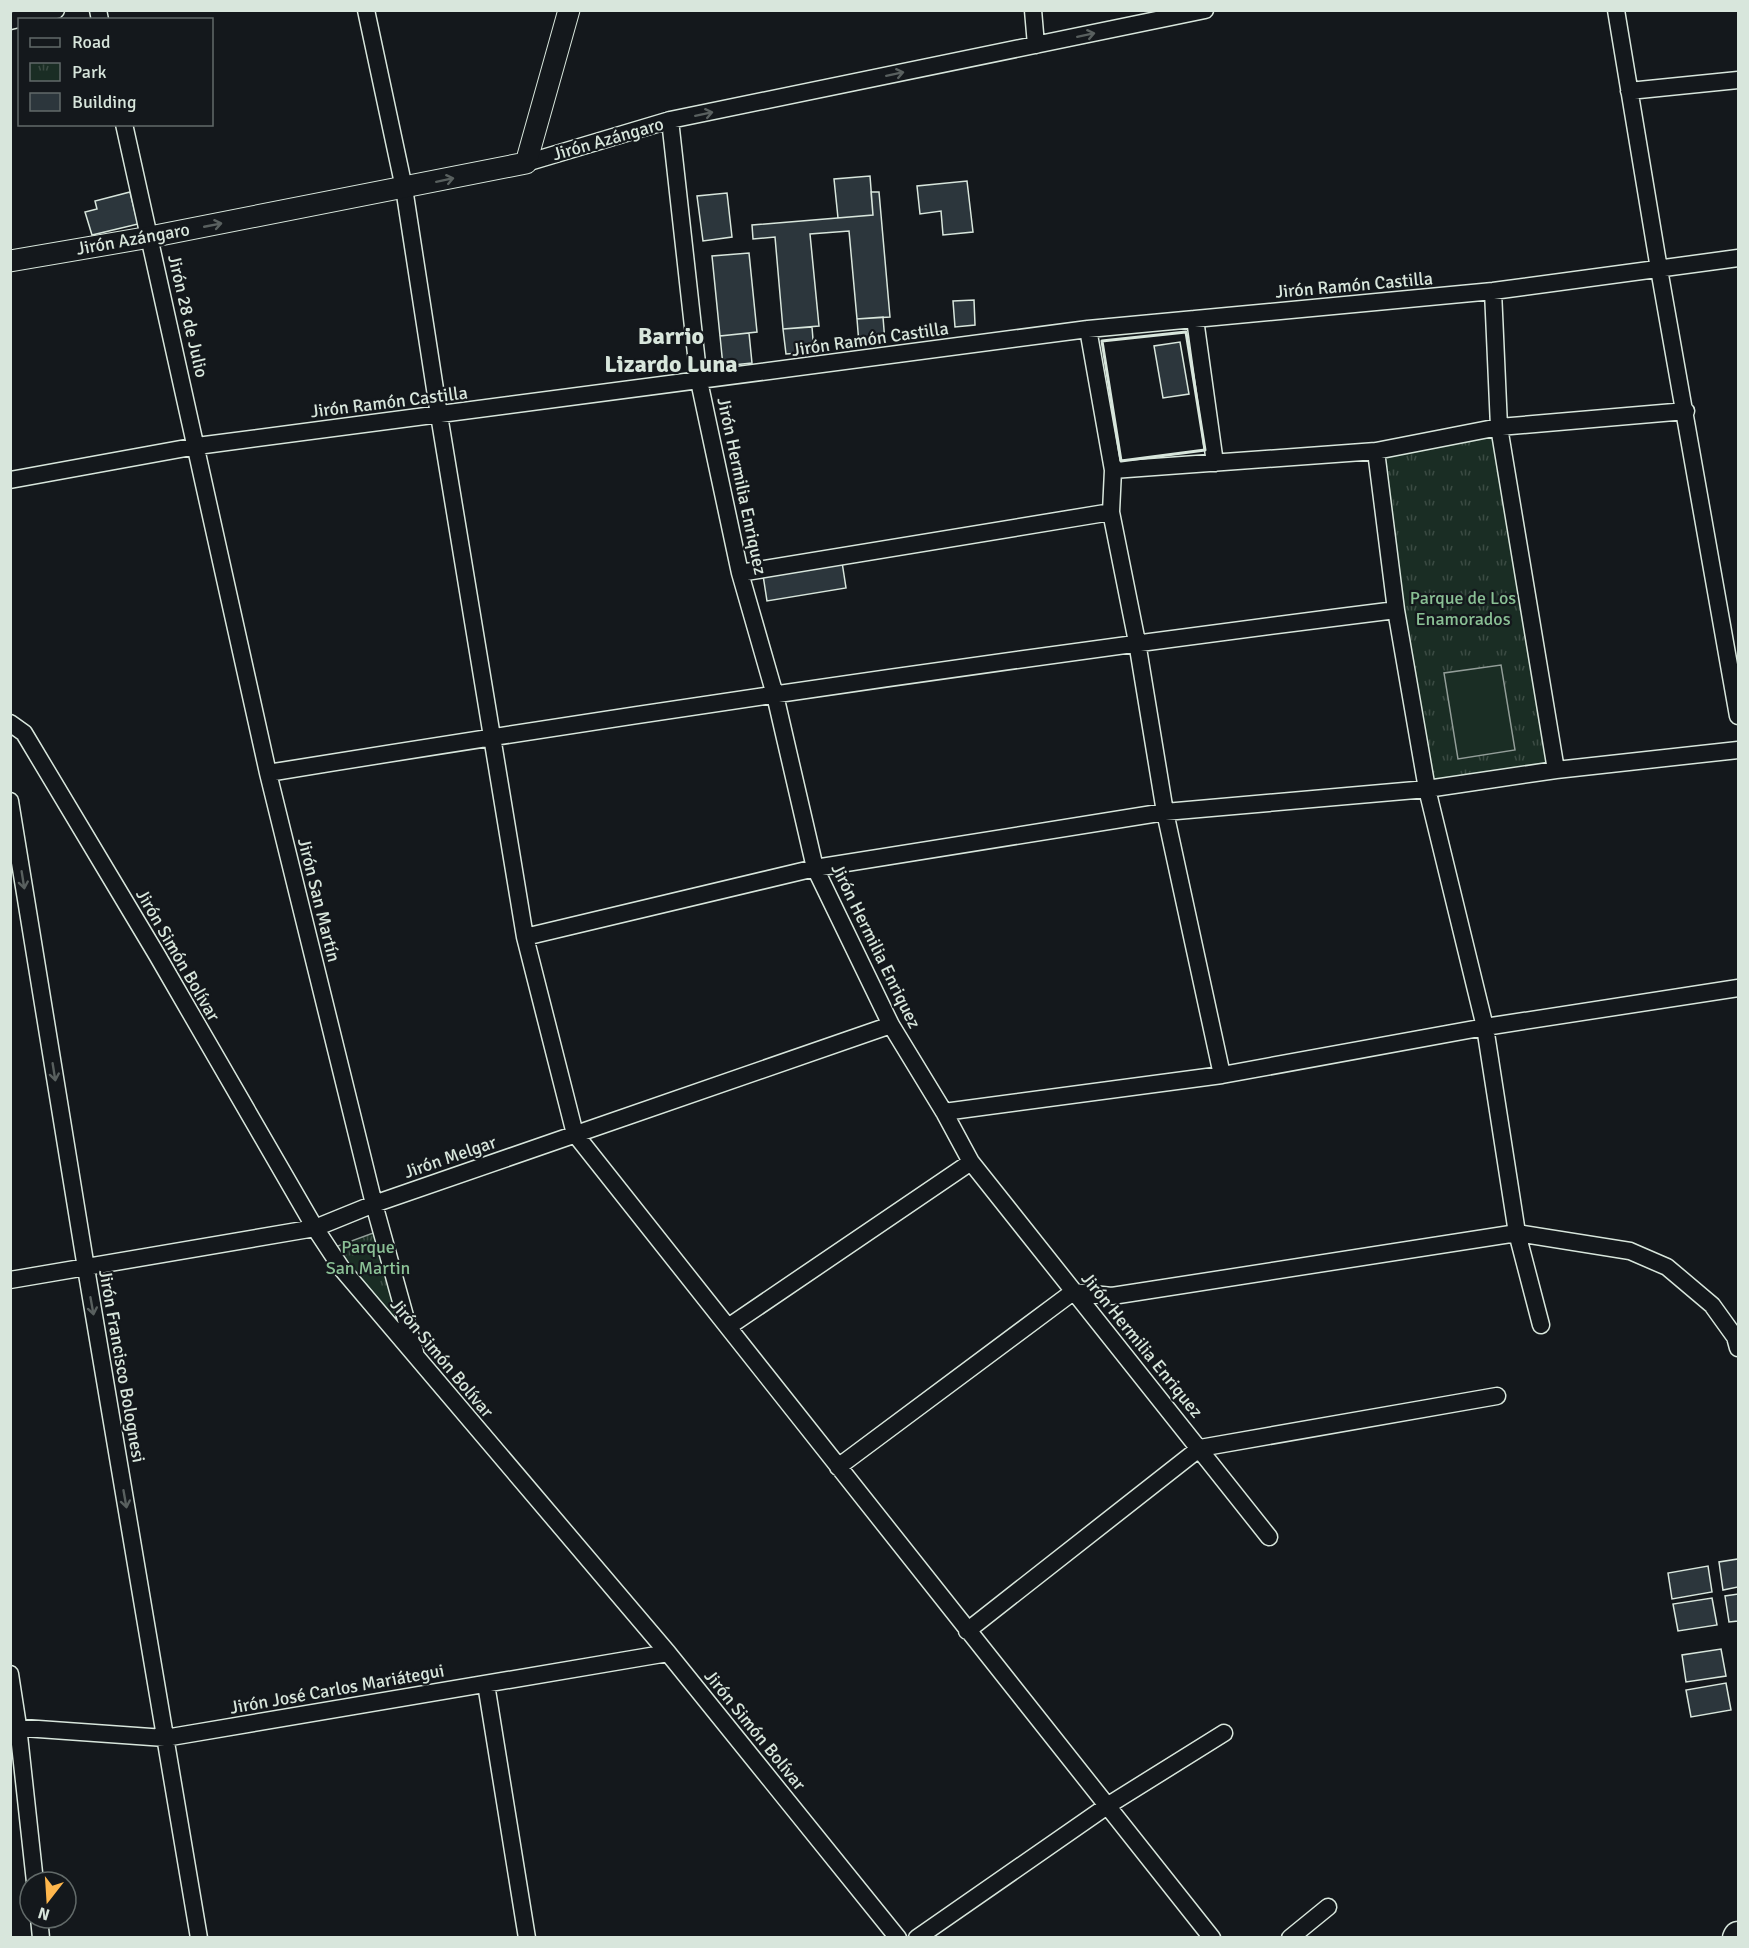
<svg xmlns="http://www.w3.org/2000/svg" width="1749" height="1948" font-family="Signika,sans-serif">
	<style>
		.park { fill: url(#park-tufts); stroke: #939e99; stroke-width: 1.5 }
		.pitch { fill: #1a2d24; stroke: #939e99; stroke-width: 1.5 }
		.building { fill: #2c363c; stroke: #d8e6dc; stroke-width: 1.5 }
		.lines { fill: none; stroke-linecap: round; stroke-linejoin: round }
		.minor-casing { stroke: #d8e6dc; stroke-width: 19 }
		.tertiary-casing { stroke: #d8e6dc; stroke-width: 23 }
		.trunk-casing { stroke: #d8e6dc; stroke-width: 31 }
		.minor { stroke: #14181c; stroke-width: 16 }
		.tertiary { stroke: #14181c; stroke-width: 21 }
		.trunk { stroke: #14181c; stroke-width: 28 }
		.wall { stroke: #d8e6dc; stroke-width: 3 }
		.oneway { stroke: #59605f }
		.labels { text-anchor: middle; stroke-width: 4.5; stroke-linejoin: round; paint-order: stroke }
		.street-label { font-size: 18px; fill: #d8e6dc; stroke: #14181c }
		.park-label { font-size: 18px; fill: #8ac095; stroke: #14181c }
		.district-label { font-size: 24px; font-weight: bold; fill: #d8e6dc; stroke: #14181c }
	</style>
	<defs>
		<pattern id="park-tufts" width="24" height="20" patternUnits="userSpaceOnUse" patternTransform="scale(1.5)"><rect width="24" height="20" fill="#1a2d24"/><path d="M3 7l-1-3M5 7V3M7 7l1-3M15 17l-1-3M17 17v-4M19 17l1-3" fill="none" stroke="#3b4b43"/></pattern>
	</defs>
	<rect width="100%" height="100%" fill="#14181c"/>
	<!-- park -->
	<path class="park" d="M 1500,433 L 1550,765 L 1427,789 L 1376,451 Z
		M 384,1229 L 411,1346 L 335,1247 Z"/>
	<!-- pitch -->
	<path class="pitch" d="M 1501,665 L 1515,750 L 1458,759 L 1444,673 Z"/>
	<!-- building -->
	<path class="building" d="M 870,176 L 873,215 L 838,218 L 834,179 Z
		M 967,181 L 973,232 L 943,235 L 941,211 L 920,214 L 917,186 Z
		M 130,192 L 138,224 L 92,235 L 85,212 L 97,209 L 95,201 Z
		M 871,192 L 879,192 L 890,317 L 857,319 L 849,231 L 810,234 L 819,326 L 783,329 L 775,237 L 753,239 L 752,225 L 873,215 Z
		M 727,193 L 732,237 L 703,241 L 697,196 Z
		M 749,253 L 757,332 L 720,336 L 712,256 Z
		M 974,300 L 975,325 L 955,327 L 953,301 Z
		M 883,317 L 885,342 L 859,344 L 857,319 Z
		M 812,327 L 814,352 L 786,354 L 783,329 Z
		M 749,333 L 752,363 L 723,366 L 720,336 Z
		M 1180,342 L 1189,394 L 1163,398 L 1154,346 Z
		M 842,562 L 846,588 L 767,601 L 763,575 Z
		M 1738,1559 L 1738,1587 L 1723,1590 L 1719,1562 Z
		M 1708,1566 L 1712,1592 L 1672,1599 L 1668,1573 Z
		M 1738,1594 L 1738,1621 L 1729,1622 L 1725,1596 Z
		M 1712,1598 L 1717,1625 L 1678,1631 L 1673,1604 Z
		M 1721,1649 L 1726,1676 L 1686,1682 L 1682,1655 Z
		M 1726,1683 L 1731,1710 L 1691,1717 L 1686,1690 Z"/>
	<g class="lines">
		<!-- minor casing -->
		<g class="minor-casing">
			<path id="minor" d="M 98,10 L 100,20
				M 366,10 L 404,188 L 439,415 L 525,937 L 575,1134 L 1212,1938
				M 1033,10 L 1036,45
				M 1616,10 L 1659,269 L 1738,716
				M 10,21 L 56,10
				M 1629,91 L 1738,80
				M 670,120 L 699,381 L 740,573 L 775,695 L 815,868 L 891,1025 L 944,1112 L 971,1162 L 1269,1537
				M 124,124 L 268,773 L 374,1204 L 415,1352
				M 526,163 L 670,120 L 1205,10
				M 1493,291 L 1499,427 L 1556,770
				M 1195,319 L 1215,463
				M 1088,329 L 1113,470 L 1111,512 L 1137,642 L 1165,812 L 1222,1075
				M 1376,451 L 1396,610 L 1427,789 L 1485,1027 L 1517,1233 L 1541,1325
				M 1113,470 L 1376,451 L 1499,427 L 1686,411
				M 10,480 L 197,446 L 1088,329 L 1493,291 L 1738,258
				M 740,573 L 1111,512
				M 10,723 L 24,733 L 157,955 L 315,1228 L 342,1269 L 668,1653 L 898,1938
				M 268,773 C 643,712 1019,657 1396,610
				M 10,801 L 86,1268 L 199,1938
				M 525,937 L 815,868 L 1165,812 L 1427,789 L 1556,770 L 1738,750
				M 944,1112 L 1222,1075 L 1485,1027 L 1738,988
				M 10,1280 L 315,1228 L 374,1204 L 891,1025
				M 728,1327 L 971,1162
				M 838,1467 L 1073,1292 L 1112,1296 L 1517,1233 L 1630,1251 L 1667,1267 L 1712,1305 L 1735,1337 L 1738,1348
				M 967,1631 L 1200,1448 L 1497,1396
				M 10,1674 L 18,1726 L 35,1882
				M 486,1684 L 527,1938
				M 10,1727 L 165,1738 L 668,1653
				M 39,1918 L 41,1938
				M 917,1938 L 1107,1806 L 1224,1733
				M 1290,1938 L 1328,1907"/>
		</g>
		<!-- tertiary casing -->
		<g class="tertiary-casing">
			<path id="tertiary" d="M 10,261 L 150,237 L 526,163 L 569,10"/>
		</g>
		<!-- trunk casing -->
		<g class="trunk-casing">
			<path id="trunk" d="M 1737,1938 L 1738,1936"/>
		</g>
		<!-- minor -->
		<use href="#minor" class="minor"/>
		<!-- tertiary -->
		<use href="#tertiary" class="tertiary"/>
		<!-- trunk -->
		<use href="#trunk" class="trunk"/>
		<!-- wall -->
		<path class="wall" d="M 1186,332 L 1205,450 L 1121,461 L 1102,341 Z"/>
	</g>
	<!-- one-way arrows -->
	<defs><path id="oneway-shaft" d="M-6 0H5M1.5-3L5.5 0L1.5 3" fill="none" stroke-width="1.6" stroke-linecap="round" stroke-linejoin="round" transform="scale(1.5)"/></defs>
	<g class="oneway">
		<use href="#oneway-shaft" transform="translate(1086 35) rotate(-12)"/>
		<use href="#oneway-shaft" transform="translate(895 74) rotate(-12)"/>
		<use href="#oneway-shaft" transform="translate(704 114) rotate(-12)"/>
		<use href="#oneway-shaft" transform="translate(445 180) rotate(-12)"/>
		<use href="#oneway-shaft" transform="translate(213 225) rotate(-11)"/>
		<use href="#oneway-shaft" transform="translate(23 880) rotate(81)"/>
		<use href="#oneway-shaft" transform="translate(54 1072) rotate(81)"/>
		<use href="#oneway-shaft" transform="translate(92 1306) rotate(80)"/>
		<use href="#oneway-shaft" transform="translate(125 1499) rotate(80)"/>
	</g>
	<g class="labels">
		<!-- street labels -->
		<g class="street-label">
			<text transform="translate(608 139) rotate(-16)" y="6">Jirón Azángaro</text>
			<text transform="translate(133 239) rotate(-10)" y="6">Jirón Azángaro</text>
			<text transform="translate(1354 285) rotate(-5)" y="6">Jirón Ramón Castilla</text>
			<text transform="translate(188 316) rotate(77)" y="6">Jirón 28 de Julio</text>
			<text transform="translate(870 339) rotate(-8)" y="6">Jirón Ramón Castilla</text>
			<text transform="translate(389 402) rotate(-7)" y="6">Jirón Ramón Castilla</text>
			<text transform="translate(742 486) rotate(78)" y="6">Jirón Hermilia Enriquez</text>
			<text transform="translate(319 900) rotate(76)" y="6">Jirón San Martín</text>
			<text transform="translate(876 946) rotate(64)" y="6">Jirón Hermilia Enriquez</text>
			<text transform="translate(178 955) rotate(60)" y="6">Jirón Simón Bolívar</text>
			<text transform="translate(450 1157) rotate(-19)" y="6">Jirón Melgar</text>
			<text transform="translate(1142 1345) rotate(51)" y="6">Jirón Hermilia Enriquez</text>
			<text transform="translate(442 1358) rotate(50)" y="6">Jirón Simón Bolívar</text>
			<text transform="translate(122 1366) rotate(80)" y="6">Jirón Francisco Bolognesi</text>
			<text transform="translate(337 1689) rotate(-10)" y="6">Jirón José Carlos Mariátegui</text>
			<text transform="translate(755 1730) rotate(51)" y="6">Jirón Simón Bolívar</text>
		</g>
		<!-- park labels -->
		<g class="park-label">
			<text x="1463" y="604">Parque de Los<tspan x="1463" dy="21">Enamorados</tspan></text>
			<text x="368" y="1253">Parque<tspan x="368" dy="21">San Martin</tspan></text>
		</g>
		<!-- district labels -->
		<g class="district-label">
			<text x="671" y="344">Barrio<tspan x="671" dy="28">Lizardo Luna</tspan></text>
		</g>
	</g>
	<!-- border -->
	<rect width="1749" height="1948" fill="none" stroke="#d8e6dc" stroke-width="24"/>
	<!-- legend -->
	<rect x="18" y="18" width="195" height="108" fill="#14181c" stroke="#626a69" stroke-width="1.5"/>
	<rect x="30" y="38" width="30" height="9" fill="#14181c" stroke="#626a69" stroke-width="1.5"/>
	<text x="72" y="48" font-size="18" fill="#d8e6dc">Road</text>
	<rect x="30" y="63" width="30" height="18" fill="url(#park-tufts)" stroke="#626a69" stroke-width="1.5"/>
	<text x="72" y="78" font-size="18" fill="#d8e6dc">Park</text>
	<rect x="30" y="93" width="30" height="18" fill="#2c363c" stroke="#626a69" stroke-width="1.5"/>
	<text x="72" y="108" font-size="18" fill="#d8e6dc">Building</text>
	<!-- north arrow -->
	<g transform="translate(48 1900) rotate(197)"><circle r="28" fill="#14181c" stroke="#626a69" stroke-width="1.5"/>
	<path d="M0-4.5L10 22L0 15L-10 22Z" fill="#ffb74d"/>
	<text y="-9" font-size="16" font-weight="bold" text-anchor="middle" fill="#d8e6dc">N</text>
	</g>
</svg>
